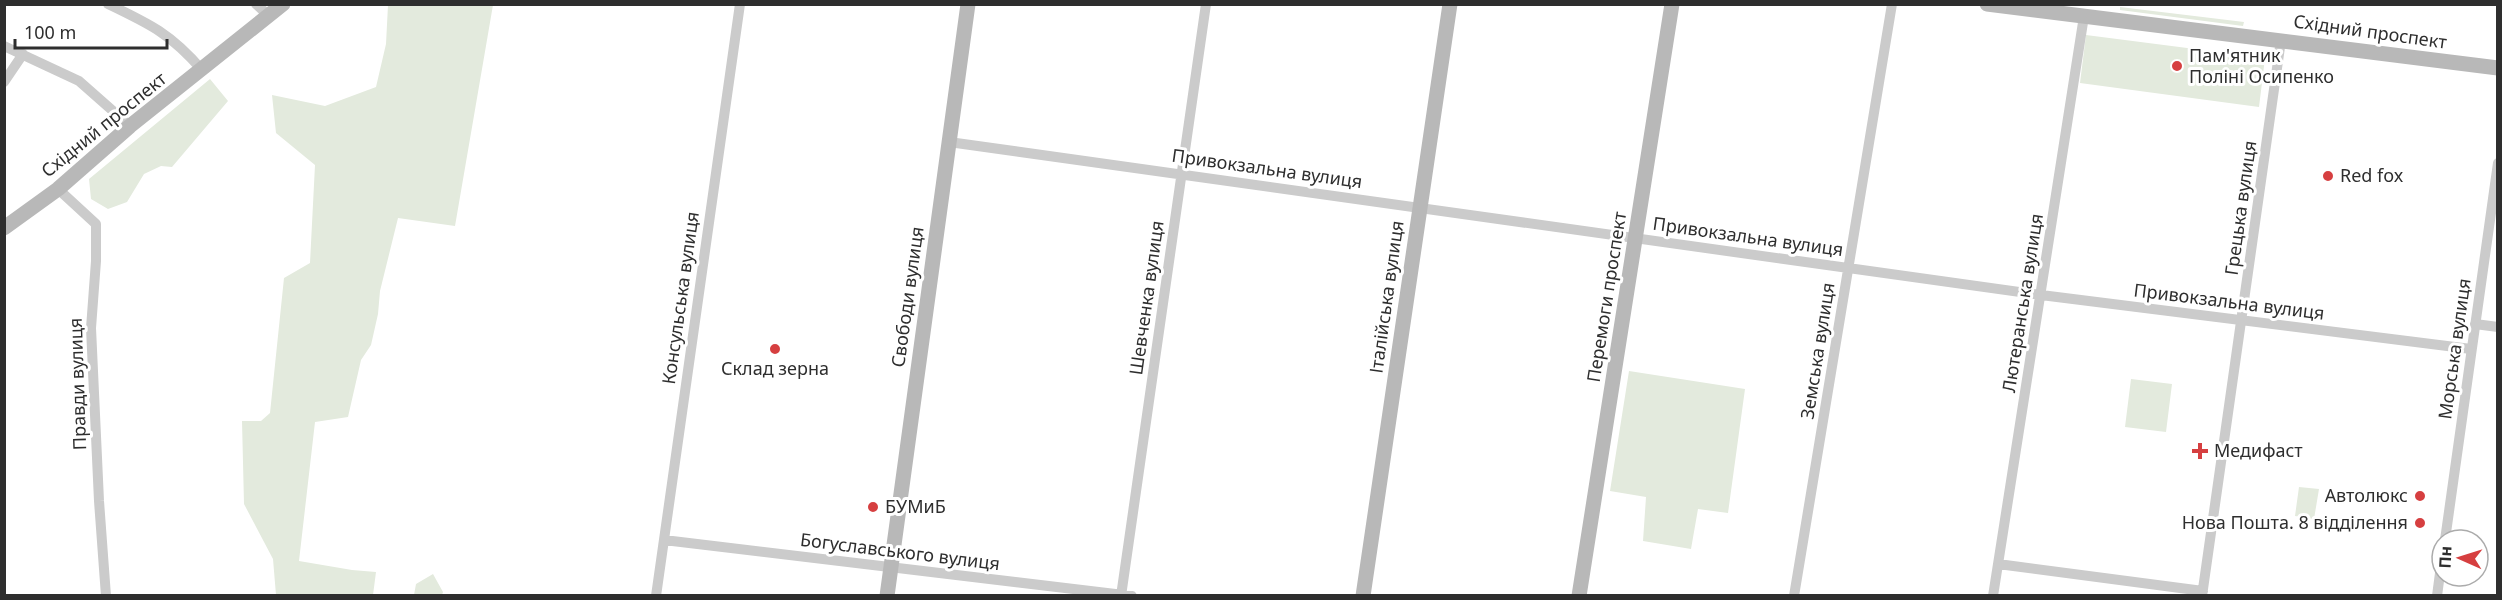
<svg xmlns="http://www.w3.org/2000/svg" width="2502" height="600" font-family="'Noto Sans',sans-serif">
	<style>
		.green { fill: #e3eadd }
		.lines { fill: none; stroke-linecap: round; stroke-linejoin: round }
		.street { stroke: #cbcbcb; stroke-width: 10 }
		.secondary { stroke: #b8b8b8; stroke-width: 15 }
		.poi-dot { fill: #d63f40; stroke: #fff; stroke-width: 2 }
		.labels { text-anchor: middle; stroke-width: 6; stroke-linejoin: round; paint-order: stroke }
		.street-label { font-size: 18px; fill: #2e2e2e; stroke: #fff }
		.poi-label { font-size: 18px; fill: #2e2e2e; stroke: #fff; text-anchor: start }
	</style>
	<rect width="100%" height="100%" fill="#fff"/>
	<!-- green -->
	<path class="green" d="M 388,5 L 493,5 L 455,226 L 398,218 L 380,291 L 378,314 L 371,345 L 361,360 L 348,417 L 315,422 L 299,561 L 352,570 L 376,572 L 373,595 L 276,595 L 273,559 L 244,504 L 242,421 L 261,421 L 270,413 L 284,278 L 310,263 L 315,165 L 276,133 L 272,95 L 325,106 L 376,87 L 386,44 Z
		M 2120,7 L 2244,22 L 2243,26 L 2120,10 Z
		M 2086,35 L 2265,58 L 2259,107 L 2080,83 Z
		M 210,79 L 228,101 L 172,167 L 161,166 L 144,174 L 127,202 L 108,209 L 91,199 L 89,179 Z
		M 1629,371 L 1745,389 L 1728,513 L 1698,509 L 1691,549 L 1643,541 L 1646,497 L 1610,491 Z
		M 2131,379 L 2172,384 L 2166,432 L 2125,427 Z
		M 2299,487 L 2319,489 L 2314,519 L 2295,516 Z
		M 433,574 L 443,592 L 442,595 L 414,595 L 416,584 Z"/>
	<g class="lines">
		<!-- street -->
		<path class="street" d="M 108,4 C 150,24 171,34 202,70
			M 256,4 L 269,16
			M 4,46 L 79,81 L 130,126
			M 4,82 L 23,54
			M 949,142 L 2041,295 L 2471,349
			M 58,189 L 96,224 L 96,261 L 91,328 L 99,501 L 106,596
			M 2475,324 L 2498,327
			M 664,540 L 1132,596
			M 2445,540 L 2498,163
			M 1998,564 L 2203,591
			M 656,596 L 740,4
			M 1121,596 L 1206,4
			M 1794,596 L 1892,4
			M 1993,596 L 2084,16
			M 2202,596 L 2281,40
			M 2437,596 L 2442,558"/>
		<!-- secondary -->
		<path class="secondary" d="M 1987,4 L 2498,68
			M 4,228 L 58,189 L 130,126 L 283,4
			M 887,596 L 968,4
			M 1363,596 L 1450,4
			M 1579,596 L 1672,4"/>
	</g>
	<!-- markers -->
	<g class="poi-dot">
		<circle cx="2177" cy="66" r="6"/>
		<circle cx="2328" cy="176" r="6"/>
		<circle cx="775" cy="349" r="6"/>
		<path d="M2197 442h6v6h6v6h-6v6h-6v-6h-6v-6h6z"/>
		<circle cx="2420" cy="496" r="6"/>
		<circle cx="873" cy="507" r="6"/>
		<circle cx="2420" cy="523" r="6"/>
	</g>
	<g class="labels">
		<!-- street labels -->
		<g class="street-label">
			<text transform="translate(2370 32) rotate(8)" y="6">Східний проспект</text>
			<text transform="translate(104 125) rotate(-39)" y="6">Східний проспект</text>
			<text transform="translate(1267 169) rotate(8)" y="6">Привокзальна вулиця</text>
			<text transform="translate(2241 208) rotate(-82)" y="6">Грецька вулиця</text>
			<text transform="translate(1748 237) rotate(8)" y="6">Привокзальна вулиця</text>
			<text transform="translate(908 297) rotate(-82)" y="6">Свободи вулиця</text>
			<text transform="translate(1387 297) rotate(-82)" y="6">Італійська вулиця</text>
			<text transform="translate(1607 297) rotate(-81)" y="6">Перемоги проспект</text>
			<text transform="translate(681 298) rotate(-82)" y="6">Консульська вулиця</text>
			<text transform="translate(1147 298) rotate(-82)" y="6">Шевченка вулиця</text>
			<text transform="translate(2229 302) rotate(7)" y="6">Привокзальна вулиця</text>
			<text transform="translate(2023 303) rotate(-81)" y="6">Лютеранська вулиця</text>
			<text transform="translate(2455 349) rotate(-82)" y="6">Морська вулиця</text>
			<text transform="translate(1818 351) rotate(-81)" y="6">Земська вулиця</text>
			<text transform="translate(78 384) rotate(-92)" y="6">Правди вулиця</text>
			<text transform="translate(900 552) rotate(7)" y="6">Богуславського вулиця</text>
		</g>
		<!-- poi labels -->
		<g class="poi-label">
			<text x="2189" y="62">Пам'ятник<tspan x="2189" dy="21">Поліні Осипенко</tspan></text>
			<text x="2340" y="182">Red fox</text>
			<text x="775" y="375" text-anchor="middle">Склад зерна</text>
			<text x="2214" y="457">Медифаст</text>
			<text x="2408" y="502" text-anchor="end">Автолюкс</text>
			<text x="885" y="513">БУМиБ</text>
			<text x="2408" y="529" text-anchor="end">Нова Пошта. 8 відділення</text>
		</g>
	</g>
	<!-- border -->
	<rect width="2502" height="600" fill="none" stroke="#2e2e2e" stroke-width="12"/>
	<!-- north arrow -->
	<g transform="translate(2460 558) rotate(273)"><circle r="28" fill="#ffffff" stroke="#ababab" stroke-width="1.5"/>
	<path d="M0-4.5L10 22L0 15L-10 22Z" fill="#d63f40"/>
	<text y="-9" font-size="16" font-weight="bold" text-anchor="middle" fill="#2e2e2e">Пн</text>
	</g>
	<!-- scale -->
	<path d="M15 39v9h152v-9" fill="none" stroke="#2e2e2e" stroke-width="3"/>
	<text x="24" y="39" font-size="18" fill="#2e2e2e" stroke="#ffffff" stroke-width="4.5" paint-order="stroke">100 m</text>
</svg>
